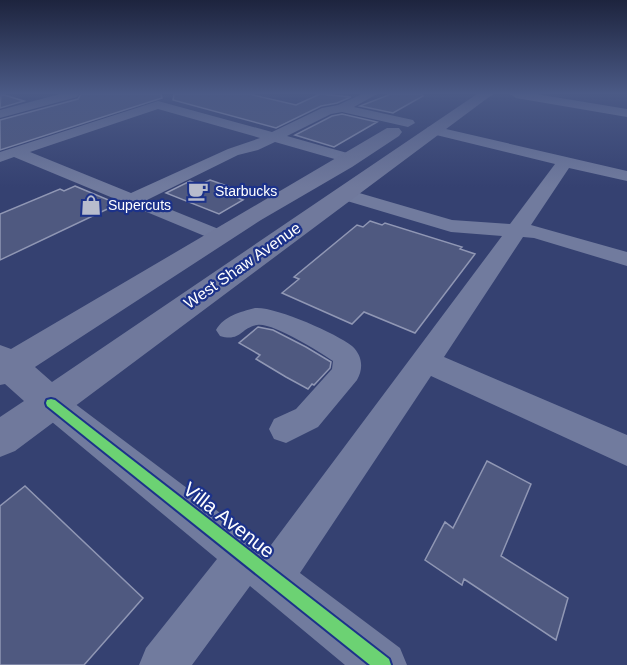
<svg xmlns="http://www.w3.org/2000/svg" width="627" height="665" font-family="Arial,sans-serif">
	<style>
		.building { fill: #4f5980; stroke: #9097b4; stroke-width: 1.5 }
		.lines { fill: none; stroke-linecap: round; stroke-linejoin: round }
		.minor { fill: #717b9e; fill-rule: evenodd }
		.major { fill: #70799c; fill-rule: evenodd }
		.cycleway-casing { stroke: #1c328a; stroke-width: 4 }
		.cycleway { fill: #6cd273; fill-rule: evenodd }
		.labels { text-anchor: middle; stroke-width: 4.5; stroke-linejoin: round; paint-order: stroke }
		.far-poi-label { font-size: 14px; fill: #fff; stroke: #1c328a; text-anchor: start }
		.street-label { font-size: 16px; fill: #fff; stroke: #1c328a }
		.near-street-label { font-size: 20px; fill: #fff; stroke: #1c328a }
	</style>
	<rect width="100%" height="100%" fill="#354171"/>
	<!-- building -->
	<path class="building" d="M 1,94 L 24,101 L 0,108 Z
		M 81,94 L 161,94 L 162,98 L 0,150 L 0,120 L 78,99 Z
		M 174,94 L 249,94 L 296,105 L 320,94 L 351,97 L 337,103 L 321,106 L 276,128 L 173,100 Z
		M 391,94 L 422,94 L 423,96 L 393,113 L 360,106 Z
		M 342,114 L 377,122 L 334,147 L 295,135 L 332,116 Z
		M 210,180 L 247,193 L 238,198 L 243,200 L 219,214 L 166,193 L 190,181 L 200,185 Z
		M 75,186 L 118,204 L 0,260 L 0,214 L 60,189 L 64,191 Z
		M 370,221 L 382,225 L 385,223 L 462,247 L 460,249 L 475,254 L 415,333 L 364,312 L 352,324 L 282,293 L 299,279 L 294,277 L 357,225 L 363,227 Z
		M 258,327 L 273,330 L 306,347 L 331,362 L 330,368 L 314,385 L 312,384 L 308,389 L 286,377 L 256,359 L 260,355 L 239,343 Z
		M 487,461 L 531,484 L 501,556 L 568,598 L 556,640 L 464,579 L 462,585 L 425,560 L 445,522 L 453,528 Z
		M 25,486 L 143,598 L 84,665 L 0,665 L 0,506 Z"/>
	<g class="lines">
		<!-- minor -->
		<path class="minor" d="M 60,94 L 79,94 L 77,97 L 0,118 L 0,110 Z
			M 362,94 L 377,94 L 354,107 L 413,120 L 415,123 L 408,127 L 342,112 L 331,114 L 287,136 L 358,156 L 360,159 L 358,162 L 352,164 L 275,142 L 258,150 L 238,155 L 147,200 L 226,232 L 229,236 L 226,240 L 219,242 L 14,157 L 0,162 L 0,152 L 158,101 L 272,132 L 322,108 L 338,105 ZM 158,109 L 260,138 L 228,149 L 131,193 L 30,152 Z
			M 510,94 L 536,94 L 627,109 L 627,117 L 516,98 Z
			M 433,126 L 627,171 L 627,181 L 569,168 L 531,225 L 627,252 L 627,266 L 534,238 L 523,237 L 444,357 L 627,435 L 627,466 L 431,376 L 300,573 L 400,648 L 407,665 L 345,665 L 250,586 L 192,665 L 139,665 L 146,648 L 217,559 L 40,412 L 35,403 L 40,394 L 51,390 L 62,394 L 268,549 L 502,236 L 451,232 L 337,198 L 334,194 L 337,190 L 349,190 L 452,220 L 510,224 L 555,164 L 428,133 L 426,130 L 428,127 Z
			M 255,308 C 274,306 336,333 352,346 C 362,355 364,368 357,380 L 318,427 L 286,443 L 274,439 L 269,429 L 274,419 L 296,409 L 332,369 L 333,361 C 320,352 272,322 257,325 C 240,328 241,342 220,336 L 216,330 C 224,316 240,312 255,308 Z"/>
		<!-- major -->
		<path class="major" d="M 477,94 L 493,94 L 15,451 L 0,457 L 0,417 L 24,401 L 5,384 L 0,385 L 0,345 L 11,349 L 387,128 L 399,128 L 402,132 L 399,136 L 352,167 L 261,220 L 35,367 L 52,382 Z"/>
		<!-- cycleway casing -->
		<g class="cycleway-casing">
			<path id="cycleway" d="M 51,399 L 55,400 L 389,659 L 391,665 L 370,665 L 47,406 L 46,403 L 47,400 Z"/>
		</g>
		<!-- cycleway -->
		<use href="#cycleway" class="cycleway"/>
	</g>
	<!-- sky -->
	<linearGradient id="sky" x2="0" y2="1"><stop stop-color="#1d243e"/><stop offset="0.5" stop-color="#4b5a86"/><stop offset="1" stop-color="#4b5a86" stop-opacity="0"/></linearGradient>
	<rect width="627" height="187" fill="url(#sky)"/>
	<!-- icons -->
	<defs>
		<g id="cafe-bare" transform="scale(1.62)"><path d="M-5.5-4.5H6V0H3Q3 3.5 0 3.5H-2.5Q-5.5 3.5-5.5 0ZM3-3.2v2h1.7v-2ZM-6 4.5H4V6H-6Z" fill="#b8bccd" stroke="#1c328a" stroke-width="2.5" paint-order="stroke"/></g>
		<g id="shop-bare" transform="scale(1.62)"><path d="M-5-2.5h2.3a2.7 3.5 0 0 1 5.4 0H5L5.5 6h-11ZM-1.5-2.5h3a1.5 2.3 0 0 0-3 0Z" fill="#b8bccd" stroke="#1c328a" stroke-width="2.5" paint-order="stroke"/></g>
	</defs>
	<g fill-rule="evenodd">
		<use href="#cafe-bare" x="198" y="191"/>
		<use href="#shop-bare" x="91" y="205"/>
	</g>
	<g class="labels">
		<!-- far-poi labels -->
		<g class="far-poi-label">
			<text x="215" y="196">Starbucks</text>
			<text x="108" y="210">Supercuts</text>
		</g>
		<!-- street labels -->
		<g class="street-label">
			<text transform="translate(242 265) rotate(-35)" y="6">West Shaw Avenue</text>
		</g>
		<!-- near-street labels -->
		<g class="near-street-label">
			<text transform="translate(229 520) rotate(38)" y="7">Villa Avenue</text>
		</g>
	</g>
</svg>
